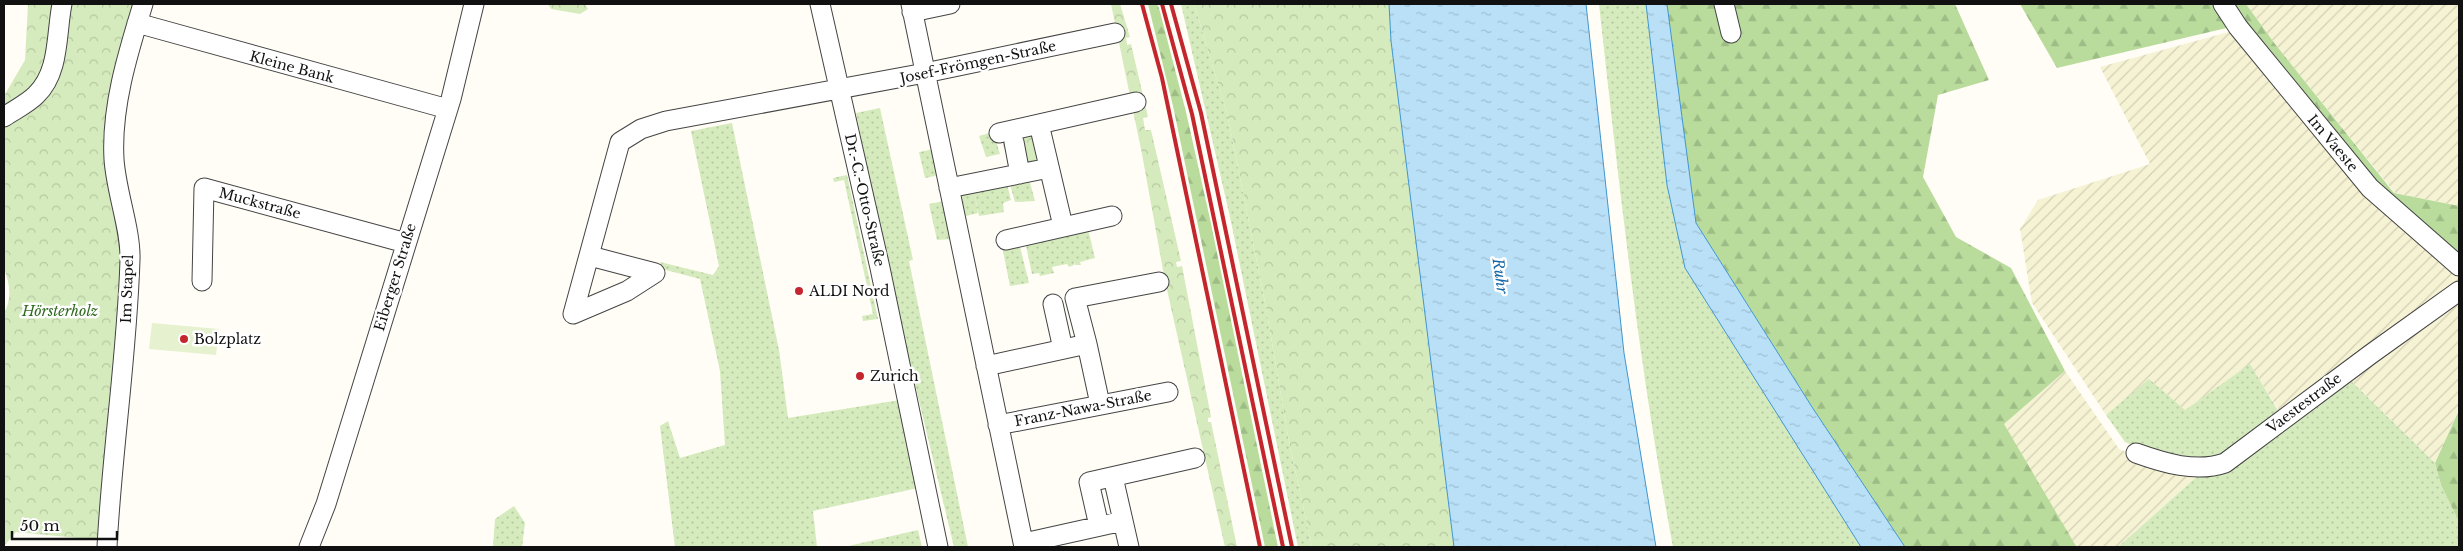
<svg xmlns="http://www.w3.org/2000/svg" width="2463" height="551" font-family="'Libre Baskerville',serif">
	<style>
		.farmland { fill: url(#farmland-furrows) }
		.grass { fill: url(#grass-dots) }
		.forest { fill: url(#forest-firs) }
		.park { fill: url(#park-crowns) }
		.pitch { fill: #e6f2cf }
		.water { fill: url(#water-ripples); stroke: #3f96cf }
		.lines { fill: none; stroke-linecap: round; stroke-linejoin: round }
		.minor-casing { stroke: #444; stroke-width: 21 }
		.minor { stroke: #fff; stroke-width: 19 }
		.rail { stroke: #c4262e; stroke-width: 4 }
		.poi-dot { fill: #c4262e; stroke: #fff; stroke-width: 2 }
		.labels { text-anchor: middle; stroke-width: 5; stroke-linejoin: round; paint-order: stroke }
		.street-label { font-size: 14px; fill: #111; stroke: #fff }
		.poi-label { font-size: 14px; fill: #111; stroke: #fff; text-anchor: start }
		.park-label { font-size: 14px; font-style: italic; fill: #2f6b1f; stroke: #fff }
		.water-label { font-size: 15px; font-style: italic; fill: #1768a6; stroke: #fff }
	</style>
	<defs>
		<pattern id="farmland-furrows" width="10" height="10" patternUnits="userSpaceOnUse" patternTransform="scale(1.25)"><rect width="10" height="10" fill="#f6f3d4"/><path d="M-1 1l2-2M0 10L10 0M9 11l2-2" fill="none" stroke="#d2cfb5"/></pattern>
		<pattern id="grass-dots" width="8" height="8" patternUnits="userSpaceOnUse" patternTransform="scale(1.25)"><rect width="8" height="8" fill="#d5ebbd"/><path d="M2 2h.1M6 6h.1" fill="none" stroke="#b6c8a1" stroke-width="1.8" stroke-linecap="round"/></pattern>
		<pattern id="forest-firs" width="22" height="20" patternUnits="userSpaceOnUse" patternTransform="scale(1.25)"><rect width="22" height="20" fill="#b9dc9c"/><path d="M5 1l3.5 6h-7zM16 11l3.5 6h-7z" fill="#9ebc85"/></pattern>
		<pattern id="park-crowns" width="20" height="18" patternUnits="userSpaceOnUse" patternTransform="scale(1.25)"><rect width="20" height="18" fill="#d5ebbd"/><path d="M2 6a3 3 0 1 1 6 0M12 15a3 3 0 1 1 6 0" fill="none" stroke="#b6c8a1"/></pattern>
		<pattern id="water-ripples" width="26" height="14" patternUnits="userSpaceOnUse" patternTransform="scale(1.25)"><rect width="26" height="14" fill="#b9e0f7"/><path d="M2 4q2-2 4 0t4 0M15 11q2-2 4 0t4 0" fill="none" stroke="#9ebfd3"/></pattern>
	</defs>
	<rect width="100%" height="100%" fill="#fffdf5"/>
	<!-- farmland -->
	<path class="farmland" d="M 2246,4 L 2459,4 L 2459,206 L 2395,193 L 2275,44 Z
		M 2236,30 L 2459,274 L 2459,286 L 2281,414 L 2250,365 L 2185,410 L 2117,407 L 2106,415 L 2032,303 L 2020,229 L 2038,200 L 2150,164 L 2100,67 Z
		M 2459,291 L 2459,409 L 2435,463 L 2348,378 Z
		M 2065,371 L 2119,449 L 2162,468 L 2210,465 L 2118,547 L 2076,546 L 2003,424 Z"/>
	<!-- grass -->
	<path class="grass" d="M 1181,4 L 1194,4 L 1227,113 L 1265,302 L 1289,442 L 1312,547 L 1298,547 L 1230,217 Z
		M 1599,4 L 1646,4 L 1667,185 L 1685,268 L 1861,547 L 1673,547 C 1639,368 1619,185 1599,4 Z
		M 880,108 L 913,260 L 909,261 L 968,547 L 954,547 L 887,267 L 856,113 Z
		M 732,123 L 779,350 L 788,418 L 900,400 L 918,488 L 813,511 L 817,547 L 675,547 L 660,426 L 668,421 L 680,458 L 725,445 L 720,371 L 700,279 L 662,269 L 660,262 L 713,275 L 719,266 L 691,131 Z
		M 993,132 L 1000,154 L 986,157 L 979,136 Z
		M 934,149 L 940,175 L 925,178 L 919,152 Z
		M 847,175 L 878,319 L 863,321 L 862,316 L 873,314 L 844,180 L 834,182 L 833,178 Z
		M 1029,179 L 1035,201 L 1015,202 L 1009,181 Z
		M 1007,184 L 1011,200 L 1003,203 L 1004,212 L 979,216 L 974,191 L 978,213 L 966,216 L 967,225 L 961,225 L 954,194 Z
		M 944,201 L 952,239 L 937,240 L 929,204 Z
		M 1088,229 L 1095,258 L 1080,262 L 1081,265 L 1075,265 L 1074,262 L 1074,265 L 1069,267 L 1067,264 L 1052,267 L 1054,273 L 1040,276 L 1039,273 L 1032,274 L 1025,241 Z
		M 1019,243 L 1029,283 L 1010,286 L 1002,246 Z
		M 2250,364 L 2286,424 L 2348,378 L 2435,463 L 2441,485 L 2459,522 L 2459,547 L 2118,547 L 2210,465 L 2167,460 L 2125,442 L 2106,415 L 2149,379 L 2185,410 Z
		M 514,506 L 525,523 L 522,547 L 493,547 L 495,519 Z
		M 918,530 L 922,547 L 844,547 Z"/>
	<!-- forest -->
	<path class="forest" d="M 1148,4 L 1157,4 L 1159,8 L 1186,112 L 1210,219 L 1278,547 L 1265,547 L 1173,106 Z
		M 1667,4 L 1955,4 L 1989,80 L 1938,95 L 1923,177 L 1956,237 L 2011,268 L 2065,371 L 2004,424 L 2076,546 L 2101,547 L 1905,547 L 1812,407 L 1696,223 Z
		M 2020,4 L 2220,4 L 2235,26 L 2057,68 Z
		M 2224,4 L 2246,4 L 2275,44 L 2394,193 L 2459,206 L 2459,262 L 2389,204 Z
		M 2459,410 L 2459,522 L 2441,485 L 2435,463 Z"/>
	<!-- park -->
	<path class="park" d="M 28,4 L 135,4 L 105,143 L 123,258 L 98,540 L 16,532 L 4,546 L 4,313 C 12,300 10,283 4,269 L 4,96 L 25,60 Z
		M 548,4 L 585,4 L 588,9 L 580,14 L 551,9 Z
		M 1111,4 L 1120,4 L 1130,37 L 1126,38 L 1127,45 L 1131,44 L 1148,117 L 1143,118 L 1145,130 L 1151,130 L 1181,261 L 1176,262 L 1177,267 L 1182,266 L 1211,417 L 1208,418 L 1208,422 L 1211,422 L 1237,547 L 1225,547 L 1165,281 L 1142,154 Z
		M 1194,4 L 1389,4 L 1391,41 L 1454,547 L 1312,547 L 1289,442 L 1265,302 L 1227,113 Z
		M 1032,131 L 1044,174 L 1006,167 L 1009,163 L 999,133 Z"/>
	<!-- pitch -->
	<path class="pitch" d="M 152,323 L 219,329 L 216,355 L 149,349 Z"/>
	<!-- water -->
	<path class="water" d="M 1389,4 L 1586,4 L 1624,353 L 1656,547 L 1454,547 L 1391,41 Z
		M 1646,4 L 1667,4 L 1696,223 L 1812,407 L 1905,547 L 1861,547 L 1685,268 L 1667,185 Z"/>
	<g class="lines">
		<!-- minor casing -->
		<g class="minor-casing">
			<path id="minor" d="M 820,4 L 880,268 L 938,547
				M 911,4 L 1024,547
				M 1724,4 L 1731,33
				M 2223,4 L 2238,27 L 2370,188 L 2459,266
				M 912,12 L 950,4
				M 137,23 L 448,109
				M 4,117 C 14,110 27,104 36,95 C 60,72 56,34 62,4
				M 1039,124 L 1063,226
				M 999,133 L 1136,102
				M 1014,142 L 1020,174
				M 949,188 L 1049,168
				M 1006,240 L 1112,216
				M 590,256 L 655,273 L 627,291 L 573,314 L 620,142 L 641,129 L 666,121 L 925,73 L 1115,33
				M 202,281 L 204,188 L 406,243
				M 1053,304 L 1063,349
				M 1087,344 L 1100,404
				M 986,366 L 1087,344 L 1075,298 L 1159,282
				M 998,425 L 1168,392
				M 2136,453 C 2164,463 2196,473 2225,463 L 2371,354 L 2459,291
				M 1113,477 L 1129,547
				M 1099,526 L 1089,482 L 1195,458
				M 1024,543 L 1123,521
				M 107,547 C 112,451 127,356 130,260 C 131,229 116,192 114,159 C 111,107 128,53 143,4
				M 309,547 L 326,504 L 451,99 L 474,4"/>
		</g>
		<!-- minor -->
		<use href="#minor" class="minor"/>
		<!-- rail -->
		<path class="rail" d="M 1142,4 L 1162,78 L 1260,547
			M 1162,4 L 1192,114 L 1283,547
			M 1171,4 L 1201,113 L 1292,547"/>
	</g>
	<!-- markers -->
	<g class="poi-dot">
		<circle cx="799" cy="291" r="5"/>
		<circle cx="184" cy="339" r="5"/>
		<circle cx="860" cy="376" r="5"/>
	</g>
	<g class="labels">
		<!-- street labels -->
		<g class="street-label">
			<text transform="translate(978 62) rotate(-12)" y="5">Josef-Frömgen-Straße</text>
			<text transform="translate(292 67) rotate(15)" y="5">Kleine Bank</text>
			<text transform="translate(2333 143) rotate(50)" y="5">Im Vaeste</text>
			<text transform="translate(865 200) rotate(77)" y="5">Dr.-C.-Otto-Straße</text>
			<text transform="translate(260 203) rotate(15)" y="5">Muckstraße</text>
			<text transform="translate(395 277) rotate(-73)" y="5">Eiberger Straße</text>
			<text transform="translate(127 289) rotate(-88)" y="5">Im Stapel</text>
			<text transform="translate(2304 403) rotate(-37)" y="5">Vaestestraße</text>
			<text transform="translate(1083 408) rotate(-11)" y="5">Franz-Nawa-Straße</text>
		</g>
		<!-- poi labels -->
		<g class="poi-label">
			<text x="809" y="296">ALDI Nord</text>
			<text x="194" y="344">Bolzplatz</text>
			<text x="870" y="381">Zurich</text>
		</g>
		<!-- park labels -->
		<g class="park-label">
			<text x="60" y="316">Hörsterholz</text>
		</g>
		<!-- water labels -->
		<g class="water-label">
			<text transform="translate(1500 276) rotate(82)" y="5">Ruhr</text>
		</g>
	</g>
	<!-- border -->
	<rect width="2463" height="551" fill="none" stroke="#111111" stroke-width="10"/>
	<!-- scale -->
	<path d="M12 531v8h105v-8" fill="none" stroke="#111111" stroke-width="2.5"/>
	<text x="20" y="531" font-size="15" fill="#111111" stroke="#ffffff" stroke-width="4" paint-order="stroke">50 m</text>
</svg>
